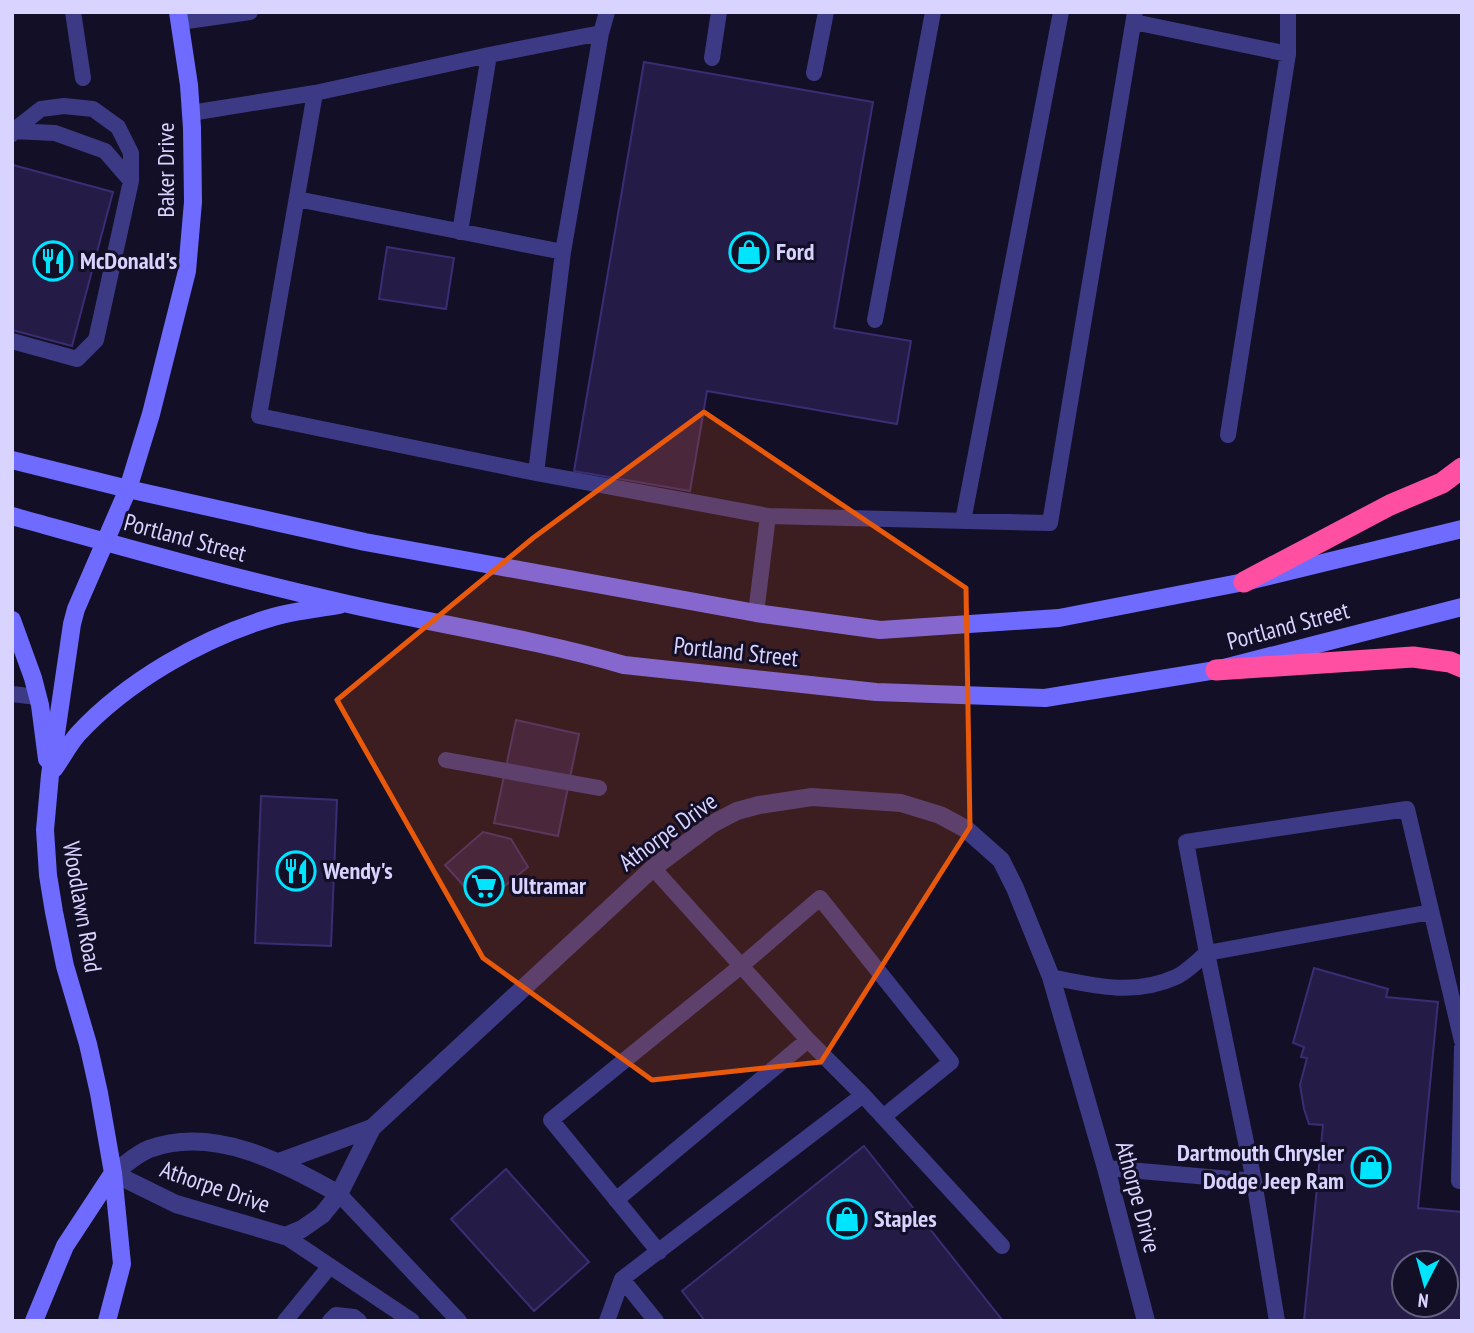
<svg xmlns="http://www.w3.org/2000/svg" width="1474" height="1333" font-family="'PT Sans Narrow',sans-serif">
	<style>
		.building { fill: #241b47; stroke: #3b2d73; stroke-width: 2; fill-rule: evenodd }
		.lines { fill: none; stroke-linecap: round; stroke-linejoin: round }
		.lane { stroke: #3d3a85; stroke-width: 16 }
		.street { stroke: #3d3a85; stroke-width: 18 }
		.secondary { stroke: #6f6bff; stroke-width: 18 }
		.highway { stroke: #ff4fa3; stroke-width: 21 }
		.marked { fill: #e8590c; fill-opacity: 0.2; stroke: #e8590c; stroke-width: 5; stroke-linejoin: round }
		.labels { text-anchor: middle; stroke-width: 6; stroke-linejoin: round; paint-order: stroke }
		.street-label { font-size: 24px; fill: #d9d4ff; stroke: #130f26 }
		.poi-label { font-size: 24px; font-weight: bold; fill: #d9d4ff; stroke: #130f26; text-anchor: start }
	</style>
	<rect width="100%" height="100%" fill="#130f26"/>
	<!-- building -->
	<path class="building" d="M 644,62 L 873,102 L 834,328 L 911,341 L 897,424 L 707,391 L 690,491 L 574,471 Z
		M 13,165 L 113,192 L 72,346 L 12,330 Z
		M 387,247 L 454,258 L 446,309 L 379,299 Z
		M 516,720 L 579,734 L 558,836 L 494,823 Z
		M 261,796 L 337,800 L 331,946 L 255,943 Z
		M 483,832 L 511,839 L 528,867 L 481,905 L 445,865 Z
		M 1314,968 L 1388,989 L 1386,997 L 1438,1002 L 1418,1208 L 1462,1212 L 1462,1321 L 1304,1321 L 1323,1125 L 1309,1124 L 1304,1109 L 1300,1085 L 1307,1058 L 1301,1057 L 1304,1047 L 1293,1043 ZM 1404,1263 L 1446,1263 L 1446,1305 L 1404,1305 Z
		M 864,1146 L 1003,1321 L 705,1321 L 682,1291 Z
		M 506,1169 L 589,1262 L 534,1311 L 451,1219 Z"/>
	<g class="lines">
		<!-- lane -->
		<path class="lane" d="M 73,12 L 83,78
			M 180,22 L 250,12
			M 1134,22 L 1288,54 L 1228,435
			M 1288,54 L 1288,12
			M 712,58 L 719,12
			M 814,73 L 826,12
			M 315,93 L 489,55 L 601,33 L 607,12
			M 191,113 L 315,93 L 259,416 L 536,473 L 768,516 L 1050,523 L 1135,12
			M 13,131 L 55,133 L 105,151 L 131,181
			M 12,134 L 13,131 L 41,109 L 64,106 L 93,109 L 118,127 L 131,153 L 131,181 L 96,340 L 77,359 L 12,341
			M 297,199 L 563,252
			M 460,232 L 489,55
			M 875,320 L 933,12
			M 536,473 L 563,252 L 601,33
			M 963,521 L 1061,12
			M 756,613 L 768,516
			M 12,694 L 37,697
			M 446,760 L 599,788
			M 1051,977 C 1095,986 1134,996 1176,977 C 1187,972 1197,961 1207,953 L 1431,912
			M 1462,1048 L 1459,1181 L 1462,1181
			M 863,1095 L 1002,1246
			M 1106,1168 L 1254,1181
			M 339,1194 L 459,1321
			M 616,1200 L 808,1040
			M 285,1236 L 412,1321
			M 659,1252 L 551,1120 L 741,966 L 820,898 L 951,1062 L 883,1117
			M 622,1279 L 656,1321
			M 285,1321 L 330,1266
			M 330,1321 L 336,1315 L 354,1317 L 359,1321
			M 607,1321 L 622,1279 L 863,1095 L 808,1040 L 653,868
			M 1277,1321 L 1254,1181 L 1207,953 L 1186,842 L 1407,809 L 1462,1041"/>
		<!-- street -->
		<path class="street" d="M 279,1162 L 372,1128
			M 113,1173 L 176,1204 L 285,1236 L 302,1229 L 322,1215 L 339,1194 L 372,1128 L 653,868 L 712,824 L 737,811 L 759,805 L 812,797 L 901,803 L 940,815 L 966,829 L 1001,860 L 1015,888 L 1051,977 L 1106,1168 L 1146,1321
			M 113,1173 C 124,1166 136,1154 149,1149 C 214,1125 283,1163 339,1194"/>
		<!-- secondary -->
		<path class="secondary" d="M 12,460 L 128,489 L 365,542 L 756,613 L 880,630 L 1059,618 L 1244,582 L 1462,529
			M 12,516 C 124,547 235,579 348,604 C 440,625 534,639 624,665 L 876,692 L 1045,698 L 1216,670 L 1462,607
			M 12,620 L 33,678 L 40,705 L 47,759
			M 54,769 C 62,758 69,744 78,734 C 126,682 202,638 270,618 C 292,611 316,609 339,605
			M 34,1321 L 65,1246 L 113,1173
			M 107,1321 L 122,1264 L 113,1173 L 99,1093 L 88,1044 L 65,966 L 54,912 L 48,875 L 45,830 L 50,775 L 72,624 L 76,609 L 128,489 L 151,414 L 187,271 L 193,202 L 192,128 L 189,85 L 178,12"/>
		<!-- highway -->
		<path class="highway" d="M 1244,582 L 1390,505 L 1442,483 L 1462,468
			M 1216,670 L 1413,657 L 1450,662 L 1462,667"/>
	</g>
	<!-- marked area -->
	<path class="marked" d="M 704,412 L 966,588 L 970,827 L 821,1062 L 652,1080 L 483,958 L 337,700 L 533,538 Z"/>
	<!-- icons -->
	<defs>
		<g id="shop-ring" transform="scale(2.0125)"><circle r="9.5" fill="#130f26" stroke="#00e5ff" stroke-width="1.5"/><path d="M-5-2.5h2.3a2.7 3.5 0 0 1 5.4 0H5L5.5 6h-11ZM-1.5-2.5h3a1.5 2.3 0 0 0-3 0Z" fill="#00e5ff"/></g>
		<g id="restaurant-ring" transform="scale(2.0125)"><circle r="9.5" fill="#130f26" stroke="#00e5ff" stroke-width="1.5"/><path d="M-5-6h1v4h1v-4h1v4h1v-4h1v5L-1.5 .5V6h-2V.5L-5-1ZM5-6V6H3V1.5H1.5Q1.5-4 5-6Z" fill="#00e5ff"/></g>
		<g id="supermarket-ring" transform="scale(2.0125)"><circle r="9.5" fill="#130f26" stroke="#00e5ff" stroke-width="1.5"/><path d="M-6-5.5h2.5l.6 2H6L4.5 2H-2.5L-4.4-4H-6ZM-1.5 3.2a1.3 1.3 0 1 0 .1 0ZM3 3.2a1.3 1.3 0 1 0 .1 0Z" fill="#00e5ff"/></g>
	</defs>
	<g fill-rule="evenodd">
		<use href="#shop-ring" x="749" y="252"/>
		<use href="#restaurant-ring" x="53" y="261"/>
		<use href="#restaurant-ring" x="296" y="871"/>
		<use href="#supermarket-ring" x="484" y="886"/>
		<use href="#shop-ring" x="1371" y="1167"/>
		<use href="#shop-ring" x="847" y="1219"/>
	</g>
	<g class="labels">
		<!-- street labels -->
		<g class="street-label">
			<text transform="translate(166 170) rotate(-90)" y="8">Baker Drive</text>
			<text transform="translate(185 538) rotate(15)" y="8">Portland Street</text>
			<text transform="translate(1288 626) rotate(-15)" y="8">Portland Street</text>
			<text transform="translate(736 652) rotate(6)" y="8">Portland Street</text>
			<text transform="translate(668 832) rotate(-36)" y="8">Athorpe Drive</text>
			<text transform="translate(82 907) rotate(80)" y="8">Woodlawn Road</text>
			<text transform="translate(215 1187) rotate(19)" y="8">Athorpe Drive</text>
			<text transform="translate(1138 1197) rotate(75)" y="8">Athorpe Drive</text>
		</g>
		<!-- poi labels -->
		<g class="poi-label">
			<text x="776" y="260">Ford</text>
			<text x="80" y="269">McDonald's</text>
			<text x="323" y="879">Wendy's</text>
			<text x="511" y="894">Ultramar</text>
			<text x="1344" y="1161" text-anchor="end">Dartmouth Chrysler<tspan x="1344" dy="28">Dodge Jeep Ram</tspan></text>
			<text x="874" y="1227">Staples</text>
		</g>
	</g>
	<!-- border -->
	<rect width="1474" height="1333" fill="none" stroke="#d9d4ff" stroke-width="28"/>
	<!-- north arrow -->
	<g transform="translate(1425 1284) rotate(186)"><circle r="33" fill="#130f26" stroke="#625e7d" stroke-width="2"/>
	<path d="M0-5L12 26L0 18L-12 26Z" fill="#00e5ff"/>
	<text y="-10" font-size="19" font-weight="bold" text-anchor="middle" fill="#d9d4ff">N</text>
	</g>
</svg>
